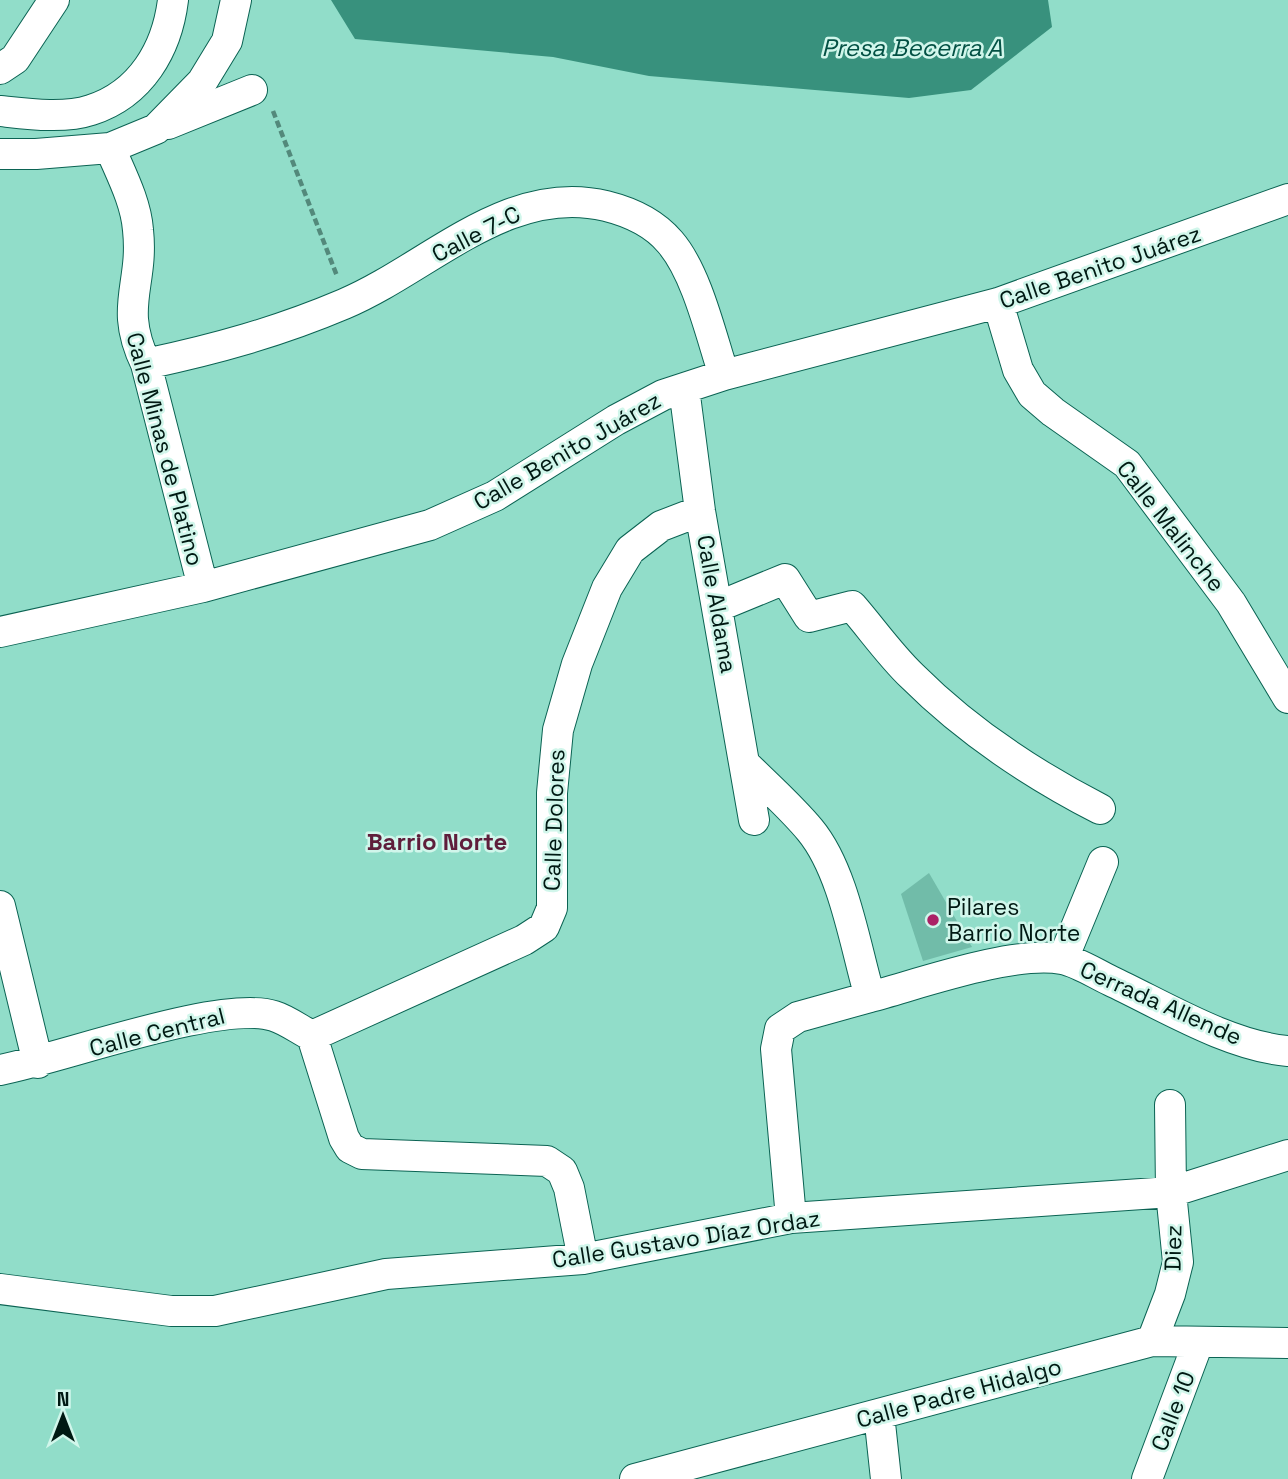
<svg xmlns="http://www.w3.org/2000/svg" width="1288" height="1479" font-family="'Space Grotesk',sans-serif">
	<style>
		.water { fill: #38917d }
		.building { fill: #71bca9 }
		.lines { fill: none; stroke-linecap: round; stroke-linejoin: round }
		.street-casing { stroke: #0b6353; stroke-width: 32 }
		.path { stroke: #53897b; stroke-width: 4.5; stroke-dasharray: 7 3.5; stroke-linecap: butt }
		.street { stroke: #fff; stroke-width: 30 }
		.poi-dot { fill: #ab2266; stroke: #d1f6eb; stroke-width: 2.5 }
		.labels { text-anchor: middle; stroke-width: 5; stroke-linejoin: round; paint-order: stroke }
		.street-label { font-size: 23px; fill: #001913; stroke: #d1f6eb }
		.poi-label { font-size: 23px; fill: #001913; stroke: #d1f6eb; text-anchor: start }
		.water-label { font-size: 24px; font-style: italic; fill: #035144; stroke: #d1f6eb }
		.neighbourhood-label { font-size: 24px; font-weight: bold; fill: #5f1e3b; stroke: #d1f6eb }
	</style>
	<rect width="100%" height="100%" fill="#91ddc9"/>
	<!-- water -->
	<path class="water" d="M 331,0 L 1048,0 L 1052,27 L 971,90 L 909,98 L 649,76 L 553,57 L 355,39 Z"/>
	<!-- building -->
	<path class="building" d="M 929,873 L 972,947 L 923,961 L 901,894 Z"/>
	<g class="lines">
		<!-- street casing -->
		<g class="street-casing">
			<path id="street" d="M 0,69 L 15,59 L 54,0
				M 0,111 C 28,114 64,119 91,110 C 141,94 167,49 173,0
				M 168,124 L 252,90
				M 110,148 C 121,174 136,202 138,230 C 144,286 118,306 146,364 L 203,587
				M 0,154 L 36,154 L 110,148 L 156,129 L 202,82 L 227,41 L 236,0
				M 998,303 L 1018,370 L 1032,394 L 1053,412 L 1127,464 L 1231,603 L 1288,698
				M 146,364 C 216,349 278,332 344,304 C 429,268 508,182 606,206 C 630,212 654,223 670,242 C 697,273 711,336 724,375
				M 684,388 L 700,511 L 754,820
				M 717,607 L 785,579 L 809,617 L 852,606 C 872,629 890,655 912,676 C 967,731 1032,774 1100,809
				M 0,632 L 203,587 L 430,525 L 495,496 L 616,420 L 663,395 L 724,375 L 998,303 L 1288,199
				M 746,765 C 767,786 791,807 810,830 C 844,871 855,946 870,997 L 798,1017 L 780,1029 L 776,1049 L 791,1218
				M 0,906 L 38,1063
				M 1063,959 L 1103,862
				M 870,997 C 919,984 1014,950 1062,959 C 1078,962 1096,974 1111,981 C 1164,1006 1229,1046 1288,1051
				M 312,1036 L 524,940 L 544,927 L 552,908 L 552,793 L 558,730 L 577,664 L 607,588 L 630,550 L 661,526 L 700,511
				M 312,1036 L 344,1138 L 350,1148 L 362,1154 L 547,1161 L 562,1171 L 569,1188 L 583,1259
				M 0,1070 C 62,1058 222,999 274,1016 C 287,1020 300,1030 312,1036
				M 0,1289 L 171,1311 L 215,1311 L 386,1274 L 583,1259 L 791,1218 L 1171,1192 L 1288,1155
				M 1152,1341 L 1170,1294 L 1178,1262 L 1171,1192 L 1170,1105
				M 879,1414 L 886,1479
				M 635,1479 L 1152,1341 L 1288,1343
				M 1147,1479 L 1198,1343"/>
		</g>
		<!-- path -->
		<path class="path" d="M 273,111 L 337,276"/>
		<!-- street -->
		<use href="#street" class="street"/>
	</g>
	<!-- markers -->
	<circle class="poi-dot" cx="933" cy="920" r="7"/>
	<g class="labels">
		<!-- street labels -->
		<g class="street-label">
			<text transform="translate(476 234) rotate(-27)" y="8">Calle 7-C</text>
			<text transform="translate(1100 267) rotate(-19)" y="8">Calle Benito Juárez</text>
			<text transform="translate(165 449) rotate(75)" y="8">Calle Minas de Platino</text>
			<text transform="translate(567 451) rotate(-30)" y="8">Calle Benito Juárez</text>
			<text transform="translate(1171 526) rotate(52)" y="8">Calle Malinche</text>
			<text transform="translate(717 604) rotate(80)" y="8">Calle Aldama</text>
			<text transform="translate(554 820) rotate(-88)" y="8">Calle Dolores</text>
			<text transform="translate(1161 1003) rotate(24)" y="8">Cerrada Allende</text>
			<text transform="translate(157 1032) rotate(-14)" y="8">Calle Central</text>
			<text transform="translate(686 1239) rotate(-9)" y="8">Calle Gustavo Díaz Ordaz</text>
			<text transform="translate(1173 1248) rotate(-89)" y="8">Diez</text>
			<text transform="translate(959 1393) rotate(-15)" y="8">Calle Padre Hidalgo</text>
			<text transform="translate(1173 1411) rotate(-69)" y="8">Calle 10</text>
		</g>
		<!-- poi labels -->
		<g class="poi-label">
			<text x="947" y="915">Pilares<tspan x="947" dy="26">Barrio Norte</tspan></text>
		</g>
		<!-- water labels -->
		<g class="water-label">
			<text x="912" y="56">Presa Becerra A</text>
		</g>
		<!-- neighbourhood labels -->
		<g class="neighbourhood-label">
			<text x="437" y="850">Barrio Norte</text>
		</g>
	</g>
	<!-- north arrow -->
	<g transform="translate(63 1416)" stroke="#d1f6eb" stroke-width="5" paint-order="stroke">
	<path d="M0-5L12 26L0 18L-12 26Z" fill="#001913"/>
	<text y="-10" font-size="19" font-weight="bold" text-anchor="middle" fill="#001913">N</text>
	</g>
</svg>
